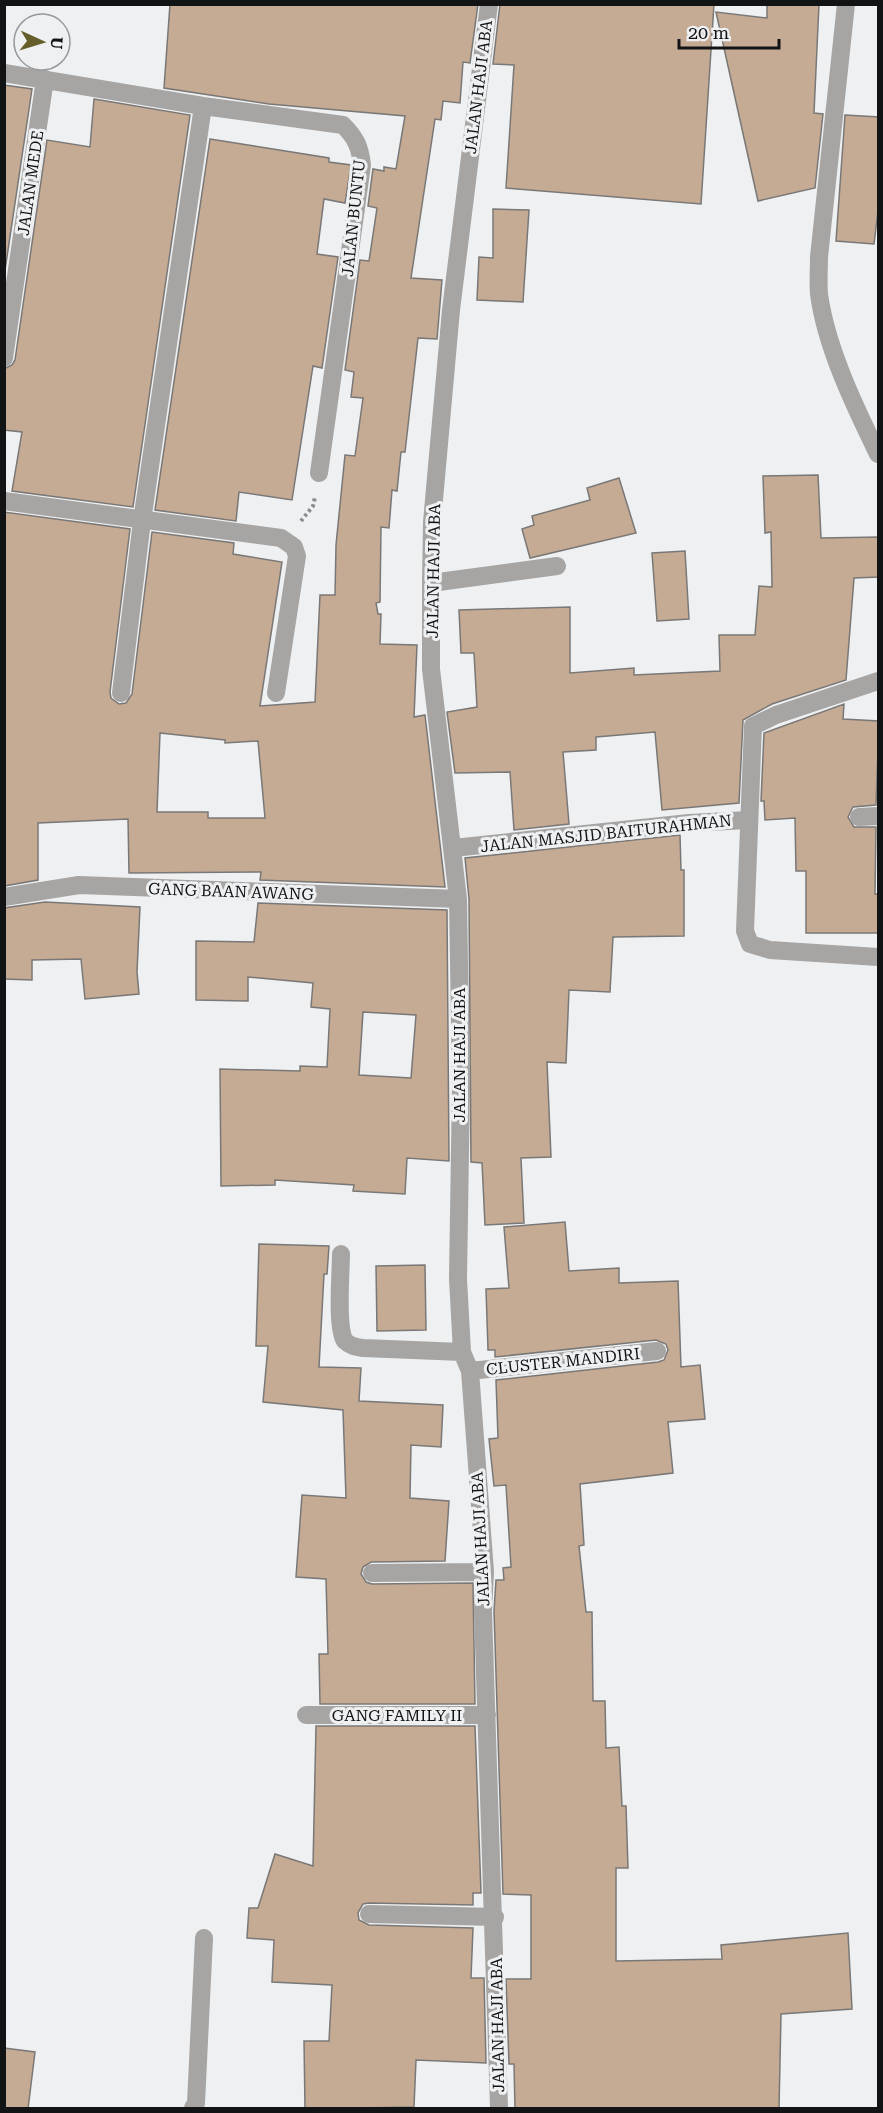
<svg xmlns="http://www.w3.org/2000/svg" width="883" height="2113" font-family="'Roboto Serif',serif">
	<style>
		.building { fill: #c5aa94; stroke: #7a7876; stroke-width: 1.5; fill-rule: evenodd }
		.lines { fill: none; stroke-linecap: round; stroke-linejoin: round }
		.path { stroke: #8c8d8f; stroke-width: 4; stroke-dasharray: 3 3; stroke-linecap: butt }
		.minor { stroke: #a6a5a4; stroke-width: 18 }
		.labels { text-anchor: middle; stroke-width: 6; stroke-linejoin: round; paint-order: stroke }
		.street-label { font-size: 16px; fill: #121314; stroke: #eef0f2 }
	</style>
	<rect width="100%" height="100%" fill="#eef0f2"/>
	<!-- building -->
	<path class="building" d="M 170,4 L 478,4 L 470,63 L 463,62 L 460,103 L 443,101 L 441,120 L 435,119 L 411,278 L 442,280 L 437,339 L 418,338 L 405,452 L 401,452 L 397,491 L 392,490 L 389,528 L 381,527 L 380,602 L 376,603 L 378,614 L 381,614 L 380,644 L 417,645 L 414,717 L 425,715 L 445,887 L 260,880 L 261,872 L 129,873 L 128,819 L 38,823 L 38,880 L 4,886 L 4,512 L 130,529 L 110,692 L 111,698 L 119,704 L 126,703 L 132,694 L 152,532 L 234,543 L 233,554 L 282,562 L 260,706 L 315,702 L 320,595 L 335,595 L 336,545 L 345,455 L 355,456 L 363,398 L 351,397 L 354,372 L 345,370 L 360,260 L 369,261 L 377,208 L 368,206 L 373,169 L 384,171 L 384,167 L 396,169 L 405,116 L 269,104 L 164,88 ZM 160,733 L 225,740 L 225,743 L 258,741 L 265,818 L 208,818 L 208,812 L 157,812 Z
		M 500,4 L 714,4 L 701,204 L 506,188 L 514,65 L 493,64 Z
		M 767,4 L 819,4 L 814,113 L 823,114 L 815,188 L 758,201 L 716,12 L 767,18 Z
		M 4,85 L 32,89 L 4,277 Z
		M 94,99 L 190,115 L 133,507 L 12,491 L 22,432 L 4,430 L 4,369 L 12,365 L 15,360 L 47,140 L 90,147 Z
		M 845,115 L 879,117 L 879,203 L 874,244 L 836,241 Z
		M 210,139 L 329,158 L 329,162 L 351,165 L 345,203 L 324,199 L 317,254 L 338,257 L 322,368 L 313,366 L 292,500 L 239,492 L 236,521 L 155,510 Z
		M 493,209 L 529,210 L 523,302 L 477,300 L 479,257 L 493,258 Z
		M 818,475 L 821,538 L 879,537 L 879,577 L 854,578 L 846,680 L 772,704 L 743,720 L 739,803 L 662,810 L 655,732 L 596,737 L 596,750 L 563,752 L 569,824 L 514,830 L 510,772 L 455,773 L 447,712 L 477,707 L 474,653 L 461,653 L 459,610 L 570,607 L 570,673 L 634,668 L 634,675 L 720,671 L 719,635 L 755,635 L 759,586 L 772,587 L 771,532 L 765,533 L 763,476 Z
		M 619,478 L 636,533 L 530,558 L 522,529 L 534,525 L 532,516 L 590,500 L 587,488 Z
		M 685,551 L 689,619 L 657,621 L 652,553 Z
		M 844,704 L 843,719 L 879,721 L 876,805 L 853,807 L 848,817 L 854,827 L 876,827 L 875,894 L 879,894 L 879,933 L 806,933 L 806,871 L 796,871 L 795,818 L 765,820 L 764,801 L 761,801 L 764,733 Z
		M 680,835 L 681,870 L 684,870 L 684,936 L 613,937 L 610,992 L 569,990 L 566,1063 L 547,1062 L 551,1157 L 521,1158 L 524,1223 L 485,1225 L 482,1163 L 471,1162 L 469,899 L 465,858 Z
		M 45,902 L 140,907 L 137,972 L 139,994 L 85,999 L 81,959 L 32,960 L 32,980 L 4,979 L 4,908 Z
		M 258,903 L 447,910 L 449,1161 L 407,1158 L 405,1194 L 353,1191 L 354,1185 L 275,1180 L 275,1185 L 221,1186 L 220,1069 L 300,1071 L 300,1066 L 327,1067 L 330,1009 L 311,1007 L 313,983 L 248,977 L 248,1001 L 196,1000 L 196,941 L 254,942 ZM 363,1012 L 416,1015 L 411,1078 L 359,1075 Z
		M 565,1222 L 569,1271 L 619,1268 L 619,1283 L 678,1281 L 681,1367 L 700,1365 L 705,1419 L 668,1422 L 673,1473 L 580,1484 L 584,1545 L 579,1546 L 586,1612 L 592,1612 L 593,1701 L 605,1701 L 606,1748 L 619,1747 L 622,1806 L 626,1806 L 628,1868 L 616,1868 L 616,1961 L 722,1959 L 721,1945 L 848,1933 L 852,2009 L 781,2014 L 779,2109 L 515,2109 L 514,2064 L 509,2064 L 506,1979 L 531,1979 L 531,1895 L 503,1894 L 494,1611 L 496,1580 L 504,1580 L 503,1568 L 511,1567 L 506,1485 L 494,1486 L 489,1439 L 498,1438 L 496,1380 L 658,1362 L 664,1360 L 668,1350 L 666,1344 L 656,1340 L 495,1357 L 495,1350 L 488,1350 L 486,1289 L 509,1288 L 504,1227 Z
		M 259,1244 L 329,1246 L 327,1274 L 324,1274 L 319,1367 L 361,1368 L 359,1401 L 443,1405 L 441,1447 L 411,1445 L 410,1498 L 449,1501 L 445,1561 L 371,1562 L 363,1567 L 361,1574 L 366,1582 L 372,1584 L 473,1583 L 475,1704 L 320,1704 L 319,1654 L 328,1654 L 326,1579 L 296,1577 L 302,1495 L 346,1498 L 343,1410 L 263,1402 L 268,1346 L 256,1346 Z
		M 425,1265 L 426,1330 L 377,1331 L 376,1266 Z
		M 316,1726 L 475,1726 L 481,1893 L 473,1893 L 473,1905 L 369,1903 L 363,1904 L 358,1913 L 359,1920 L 369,1925 L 473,1928 L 471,1978 L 484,1978 L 486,2063 L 416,2060 L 414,2107 L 305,2109 L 304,2041 L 329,2041 L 332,1985 L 272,1982 L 274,1940 L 247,1938 L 249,1908 L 258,1908 L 275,1854 L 313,1866 Z
		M 4,2048 L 35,2052 L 28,2109 L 4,2109 Z"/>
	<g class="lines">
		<!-- path -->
		<path class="path" d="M 301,521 L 313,506 L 315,497"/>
		<!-- minor -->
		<path class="minor" d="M 489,4 L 451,310 L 432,522 L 431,583 L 431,669 L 458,899 L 461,1086 L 458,1279 L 462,1352 L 470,1371 L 485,1572 L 483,1611 L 499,2108
			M 846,4 L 819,257 C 819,269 818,282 819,294 C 826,347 855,407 878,454
			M 4,73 L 203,106 L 343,125 C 356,138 360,147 362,165 L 319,473
			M 4,358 L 45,79
			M 4,501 L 281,538 L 294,547 L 297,556 L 276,693
			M 431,583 L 557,566
			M 878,681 L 776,715 L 753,726 L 745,931 L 750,944 L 770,950 L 878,957
			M 121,693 L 142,521 L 203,106
			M 859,817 L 878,816
			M 453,848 L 689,823 L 748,820
			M 4,897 L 79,885 L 458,899
			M 341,1254 C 341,1272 336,1328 345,1341 C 350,1346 356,1347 363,1348 L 462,1352
			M 470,1371 L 657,1351
			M 372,1573 L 485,1572
			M 306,1715 L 487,1715
			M 369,1914 L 495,1917
			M 193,2108 L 196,2103 L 204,1938"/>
	</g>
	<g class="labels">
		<!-- street labels -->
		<g class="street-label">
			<text transform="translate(478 87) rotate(-83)" y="6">JALAN HAJI ABA</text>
			<text transform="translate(30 183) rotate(-82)" y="6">JALAN MEDE</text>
			<text transform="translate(353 218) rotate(-84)" y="6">JALAN BUNTU</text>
			<text transform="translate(433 571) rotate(-89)" y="6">JALAN HAJI ABA</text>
			<text transform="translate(606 833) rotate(-6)" y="6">JALAN MASJID BAITURAHMAN</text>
			<text transform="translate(231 891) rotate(2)" y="6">GANG BAAN AWANG</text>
			<text transform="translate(459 1055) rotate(-90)" y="6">JALAN HAJI ABA</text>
			<text transform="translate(563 1361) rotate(-6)" y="6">CLUSTER MANDIRI</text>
			<text transform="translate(480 1539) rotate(-93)" y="6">JALAN HAJI ABA</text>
			<text x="397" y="1721">GANG FAMILY II</text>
			<text transform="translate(497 2025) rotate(-91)" y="6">JALAN HAJI ABA</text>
		</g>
	</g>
	<!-- border -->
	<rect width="883" height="2113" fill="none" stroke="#121314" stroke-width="12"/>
	<!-- north arrow -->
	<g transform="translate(42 42) rotate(94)"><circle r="28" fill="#eef0f2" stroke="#969899" stroke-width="1.5"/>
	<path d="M0-4.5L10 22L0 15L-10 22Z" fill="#665e2a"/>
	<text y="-9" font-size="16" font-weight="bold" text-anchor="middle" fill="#121314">U</text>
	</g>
	<!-- scale -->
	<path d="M679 39v9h100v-9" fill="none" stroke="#121314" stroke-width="3"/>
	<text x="688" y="39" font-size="18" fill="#121314" stroke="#eef0f2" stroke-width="4.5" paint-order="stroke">20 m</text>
</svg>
